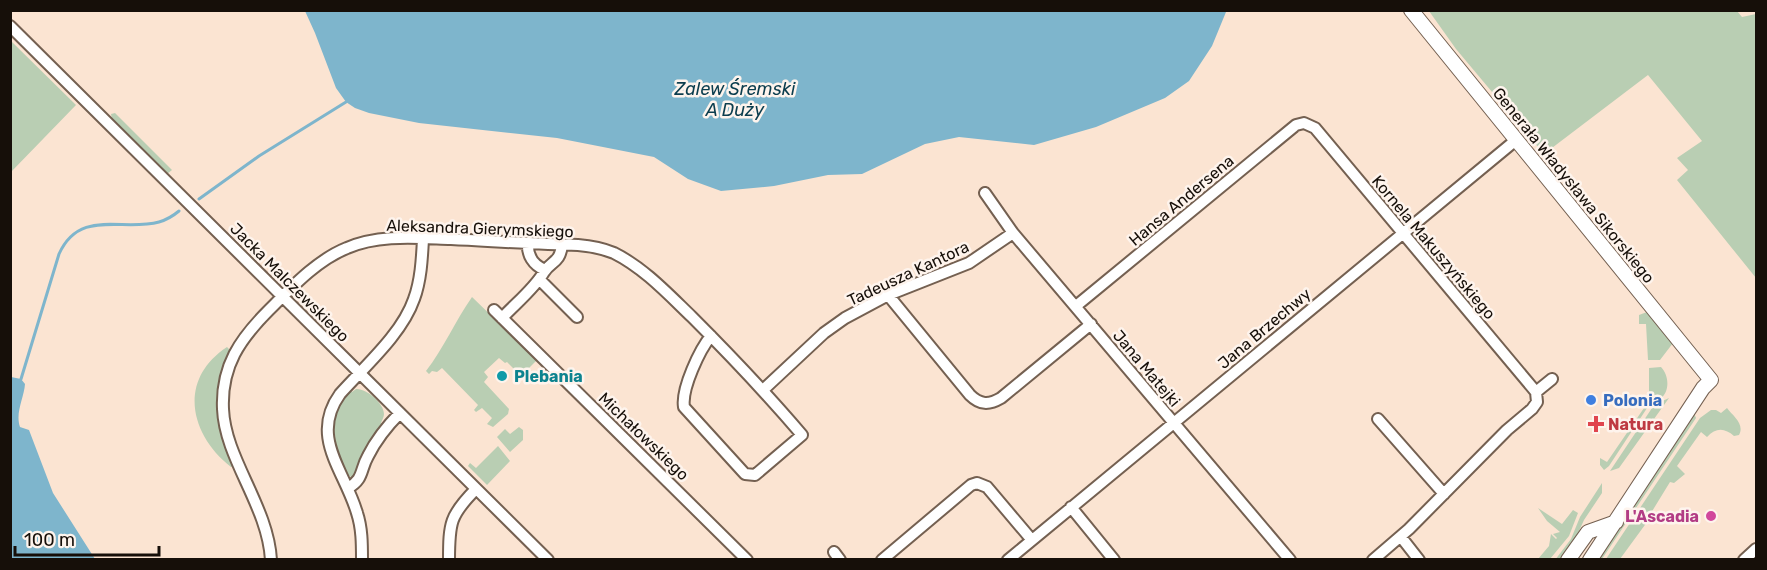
<svg xmlns="http://www.w3.org/2000/svg" width="1767" height="570" font-family="Rubik,sans-serif">
	<style>
		.green { fill: #b9ceb3 }
		.water { fill: #7eb5cc }
		.lines { fill: none; stroke-linecap: round; stroke-linejoin: round }
		.stream { stroke: #7eb5cc; stroke-width: 3 }
		.minor-casing { stroke: #746051; stroke-width: 14 }
		.major-casing { stroke: #746051; stroke-width: 16 }
		.minor { stroke: #fff; stroke-width: 10 }
		.major { stroke: #fff; stroke-width: 14 }
		.culture-dot { fill: #0f9aa8; stroke: #fef4ed; stroke-width: 2 }
		.shop-dot { fill: #3f7fe0; stroke: #fef4ed; stroke-width: 2 }
		.health-dot { fill: #e0444e; stroke: #fef4ed; stroke-width: 2 }
		.hotel-dot { fill: #d1479c; stroke: #fef4ed; stroke-width: 2 }
		.labels { text-anchor: middle; stroke-width: 5; stroke-linejoin: round; paint-order: stroke }
		.street-label { font-size: 16px; fill: #160f09; stroke: #fef4ed }
		.culture-label { font-size: 16px; font-weight: bold; fill: #0d838f; stroke: #fef4ed; text-anchor: start }
		.shop-label { font-size: 16px; font-weight: bold; fill: #366cbe; stroke: #fef4ed; text-anchor: start }
		.health-label { font-size: 16px; font-weight: bold; fill: #be3a42; stroke: #fef4ed; text-anchor: start }
		.hotel-label { font-size: 16px; font-weight: bold; fill: #b23c85; stroke: #fef4ed; text-anchor: end }
		.water-label { font-size: 18px; font-style: italic; fill: #0b3d4e; stroke: #fef4ed }
	</style>
	<rect width="100%" height="100%" fill="#fbe4d2"/>
	<!-- green -->
	<path class="green" d="M 1737,11 L 1742,17 L 1756,14 L 1756,278 L 1677,180 L 1688,170 L 1677,158 L 1702,141 L 1648,75 L 1544,154 L 1456,49 L 1429,11 Z
		M 11,41 L 76,105 L 11,172 L 10,172 Z
		M 115,113 L 172,170 L 167,174 L 112,119 L 111,114 Z
		M 472,297 L 537,360 L 519,378 L 515,374 L 517,372 L 507,362 L 505,363 L 499,358 L 484,372 L 488,377 L 484,382 L 509,409 L 508,414 L 493,427 L 487,424 L 492,418 L 482,408 L 476,412 L 474,410 L 478,405 L 442,368 L 437,372 L 432,371 L 429,374 L 426,371 C 444,348 455,321 472,297 Z
		M 1647,312 L 1673,343 L 1660,360 L 1648,360 L 1646,324 L 1639,324 L 1639,315 Z
		M 227,347 L 230,350 C 211,396 218,421 234,466 L 231,467 C 190,435 177,380 227,347 Z
		M 1661,367 C 1669,375 1670,391 1661,398 C 1658,400 1655,401 1651,402 L 1609,466 L 1604,470 L 1600,465 L 1600,458 L 1607,462 L 1644,408 L 1649,391 L 1649,368 Z
		M 356,389 C 366,388 384,403 384,414 C 384,417 382,420 381,423 L 383,425 L 355,477 L 353,478 C 346,475 344,470 342,463 C 330,436 330,413 350,390 L 352,392 Z
		M 1669,398 L 1619,468 L 1610,471 L 1654,405 Z
		M 1727,408 C 1733,416 1745,424 1739,435 L 1734,436 C 1725,428 1716,427 1707,437 L 1701,432 L 1677,466 L 1685,474 L 1674,483 L 1670,482 L 1651,513 L 1650,518 L 1620,559 L 1606,559 L 1700,418 L 1711,410 L 1716,410 L 1721,413 Z
		M 1694,413 L 1696,418 L 1602,559 L 1597,560 Z
		M 519,427 L 523,430 L 523,440 L 510,452 L 497,437 L 505,429 L 510,434 Z
		M 498,446 L 510,461 L 487,485 L 468,466 L 470,463 L 476,468 Z
		M 1602,483 L 1602,493 L 1584,520 L 1574,542 L 1560,559 L 1555,560 L 1571,539 L 1580,517 Z
		M 1538,508 L 1562,524 L 1573,510 L 1578,513 L 1569,536 L 1550,559 L 1538,559 L 1549,546 L 1551,534 L 1556,539 L 1557,538 L 1553,534 L 1560,532 L 1547,521 Z"/>
	<!-- water -->
	<path class="water" d="M 305,11 L 1228,11 L 1226,12 L 1212,46 L 1189,81 L 1165,98 L 1096,127 L 1034,145 L 959,137 L 925,144 L 862,174 L 828,175 L 774,186 L 721,191 L 688,179 L 654,157 L 557,138 L 419,123 L 369,113 L 355,108 L 346,102 L 336,88 L 315,33 Z
		M 11,377 L 21,379 L 25,384 C 24,398 15,413 20,427 L 29,430 L 53,493 L 95,559 L 11,559 Z"/>
	<g class="lines">
		<!-- stream -->
		<path class="stream" d="M 199,199 L 259,156 L 346,102
			M 21,379 L 59,254 C 80,208 122,232 159,222 C 166,220 173,216 179,211"/>
		<!-- minor casing -->
		<g class="minor-casing">
			<path id="minor" d="M 10,26 L 548,560
				M 985,193 L 1013,233 L 1290,560
				M 528,243 C 527,255 533,265 545,270
				M 540,280 L 577,317
				M 888,295 L 970,395 C 980,405 989,405 1001,398 L 1091,324
				M 1076,306 L 1296,125 L 1304,123 L 1315,128 L 1536,392
				M 494,310 L 747,560
				M 502,318 C 516,303 534,289 544,272 C 551,261 560,263 562,245
				M 763,390 L 824,333 L 845,318 L 888,295 L 969,263 L 1013,233
				M 1536,392 L 1552,379
				M 1378,419 L 1444,494
				M 348,488 C 364,479 360,470 368,456 C 376,440 388,425 400,413
				M 1071,507 L 1114,560
				M 1401,537 L 1419,560
				M 834,552 L 840,560
				M 271,560 C 268,506 225,459 223,409 C 221,366 240,339 269,310 C 292,287 317,260 347,248 C 379,234 417,238 451,239 C 493,241 535,244 578,245 C 590,246 602,248 614,253 C 644,268 668,294 692,317 C 730,355 767,394 802,435 L 755,475 L 745,474 L 684,407 C 681,389 700,349 711,336
				M 362,560 C 362,544 362,528 357,513 C 345,471 309,437 340,394 C 365,366 402,334 414,299 C 421,280 422,258 423,239
				M 449,560 C 449,523 450,515 476,489
				M 882,560 L 971,485 L 977,483 L 987,487 L 1031,539
				M 1008,560 L 1516,140
				M 1373,560 L 1409,529 L 1507,430 L 1532,409 L 1537,402 L 1536,392
				M 1744,560 L 1756,549"/>
		</g>
		<!-- major casing -->
		<g class="major-casing">
			<path id="major" d="M 1411,10 L 1711,380 L 1703,388 L 1590,560
				M 1568,560 L 1588,532 L 1616,522"/>
		</g>
		<!-- minor -->
		<use href="#minor" class="minor"/>
		<!-- major -->
		<use href="#major" class="major"/>
	</g>
	<!-- markers -->
	<circle class="culture-dot" cx="502" cy="376" r="6"/>
	<circle class="shop-dot" cx="1591" cy="400" r="6"/>
	<path class="health-dot" d="M1593 415h6v6h6v6h-6v6h-6v-6h-6v-6h6z"/>
	<circle class="hotel-dot" cx="1711" cy="516" r="6"/>
	<g class="labels">
		<!-- street labels -->
		<g class="street-label">
			<text transform="translate(1574 185) rotate(51)" y="6">Generała Władysława Sikorskiego</text>
			<text transform="translate(1181 200) rotate(-40)" y="6">Hansa Andersena</text>
			<text transform="translate(480 228) rotate(2)" y="6">Aleksandra Gierymskiego</text>
			<text transform="translate(1434 247) rotate(50)" y="6">Kornela Makuszyńskiego</text>
			<text transform="translate(908 273) rotate(-25)" y="6">Tadeusza Kantora</text>
			<text transform="translate(290 282) rotate(45)" y="6">Jacka Malczewskiego</text>
			<text transform="translate(1264 328) rotate(-40)" y="6">Jana Brzechwy</text>
			<text transform="translate(1147 368) rotate(50)" y="6">Jana Matejki</text>
			<text transform="translate(644 436) rotate(44)" y="6">Michałowskiego</text>
		</g>
		<!-- culture labels -->
		<g class="culture-label">
			<text x="514" y="382">Plebania</text>
		</g>
		<!-- shop labels -->
		<g class="shop-label">
			<text x="1603" y="406">Polonia</text>
		</g>
		<!-- health labels -->
		<g class="health-label">
			<text x="1608" y="430">Natura</text>
		</g>
		<!-- hotel labels -->
		<g class="hotel-label">
			<text x="1699" y="522">L'Ascadia</text>
		</g>
		<!-- water labels -->
		<g class="water-label">
			<text x="735" y="95">Zalew Śremski<tspan x="735" dy="21">A Duży</tspan></text>
		</g>
	</g>
	<!-- border -->
	<rect width="1767" height="570" fill="none" stroke="#160f09" stroke-width="24"/>
	<!-- scale -->
	<path d="M15 546v9h144v-9" fill="none" stroke="#160f09" stroke-width="3"/>
	<text x="24" y="546" font-size="18" fill="#160f09" stroke="#fef4ed" stroke-width="4.5" paint-order="stroke">100 m</text>
</svg>
